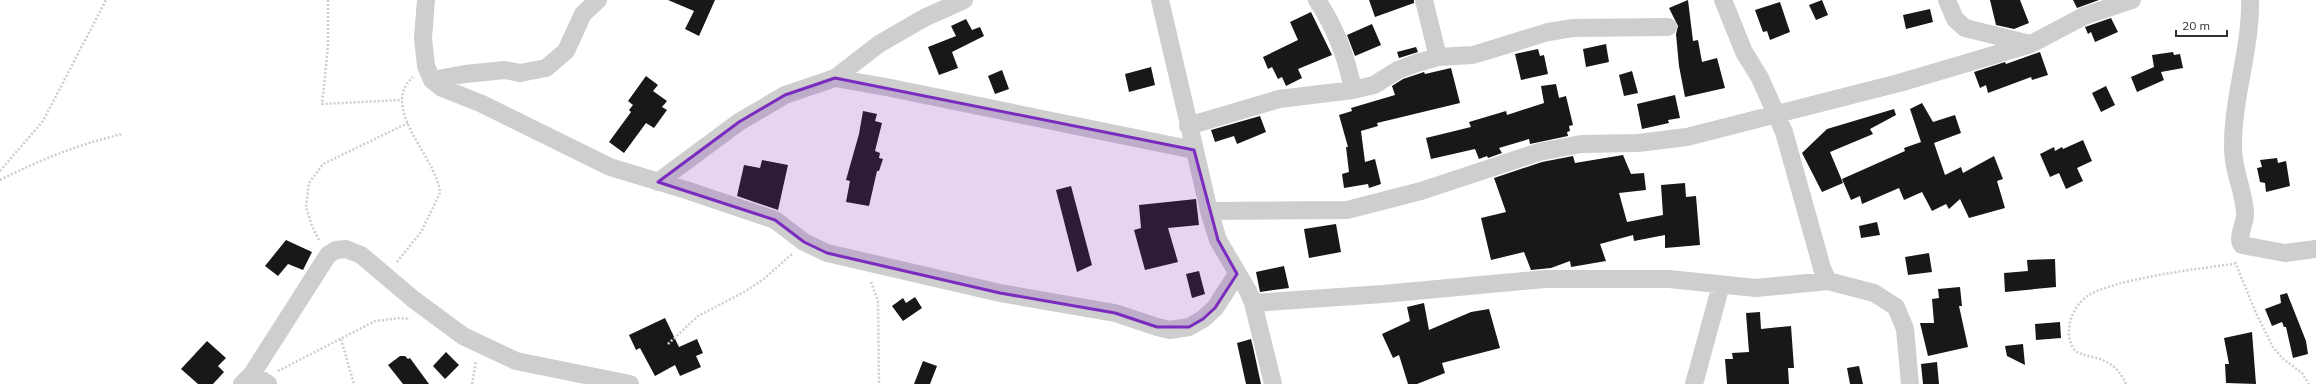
<svg xmlns="http://www.w3.org/2000/svg" width="2316" height="384" font-family="Mulish,sans-serif">
	<style>
		.building { fill: #181818 }
		.lines { fill: none; stroke-linecap: round; stroke-linejoin: round }
		.path { stroke: #cecece; stroke-width: 2.5; stroke-dasharray: 2 2; stroke-linecap: butt }
		.minor { stroke: #cecece; stroke-width: 18 }
		.marked { fill: #7b2cbf; fill-opacity: 0.2; stroke: #7b2cbf; stroke-width: 3; stroke-linejoin: round }
	</style>
	<rect width="100%" height="100%" fill="#fff"/>
	<!-- building -->
	<path class="building" d="M 668,0 L 715,0 L 699,36 L 685,29 L 694,11 Z
		M 1369,0 L 1414,0 L 1414,3 L 1375,17 Z
		M 1688,0 L 1693,41 L 1698,40 L 1702,62 L 1717,58 L 1725,88 L 1685,97 L 1679,66 L 1676,34 L 1678,26 L 1669,8 Z
		M 1822,0 L 1828,15 L 1816,20 L 1809,5 Z
		M 1990,0 L 2020,0 L 2029,23 L 2014,29 L 1996,25 Z
		M 2073,0 L 2099,0 L 2077,8 Z
		M 1780,2 L 1790,32 L 1770,40 L 1767,31 L 1763,32 L 1755,10 Z
		M 1930,9 L 1933,22 L 1906,29 L 1903,15 Z
		M 1311,12 L 1332,55 L 1298,69 L 1302,78 L 1286,86 L 1282,77 L 1278,79 L 1272,67 L 1268,69 L 1263,57 L 1298,40 L 1290,22 Z
		M 2111,18 L 2118,32 L 2095,42 L 2091,32 L 2088,34 L 2085,27 Z
		M 966,19 L 972,30 L 980,27 L 984,36 L 952,52 L 958,68 L 939,75 L 928,47 L 956,36 L 951,26 Z
		M 1372,24 L 1381,45 L 1355,56 L 1347,35 Z
		M 1606,44 L 1609,62 L 1586,67 L 1583,49 Z
		M 1416,47 L 1418,52 L 1399,58 L 1397,52 Z
		M 1538,49 L 1540,56 L 1544,55 L 1548,74 L 1521,80 L 1515,54 Z
		M 2040,52 L 2048,75 L 2032,80 L 2031,77 L 1988,93 L 1986,85 L 1980,88 L 1974,72 L 2005,62 L 2006,64 Z
		M 2173,52 L 2174,55 L 2180,54 L 2183,68 L 2161,72 L 2164,80 L 2137,92 L 2131,77 L 2154,67 L 2152,55 Z
		M 1151,67 L 1155,85 L 1129,92 L 1125,74 Z
		M 1451,68 L 1460,103 L 1377,123 L 1378,126 L 1361,131 L 1365,162 L 1375,159 L 1381,184 L 1369,188 L 1368,184 L 1344,188 L 1342,174 L 1349,172 L 1346,147 L 1348,147 L 1339,115 L 1352,111 L 1351,108 L 1395,95 L 1392,86 L 1403,79 L 1424,72 L 1425,74 Z
		M 1002,70 L 1009,89 L 995,94 L 988,76 Z
		M 1632,71 L 1638,93 L 1624,96 L 1619,75 Z
		M 646,76 L 658,85 L 653,91 L 667,101 L 662,107 L 667,110 L 654,128 L 646,123 L 624,153 L 609,142 L 631,112 L 629,110 L 633,105 L 628,101 Z
		M 1556,84 L 1559,98 L 1566,96 L 1573,125 L 1569,126 L 1570,131 L 1567,132 L 1568,136 L 1530,144 L 1529,139 L 1499,148 L 1502,153 L 1488,158 L 1487,156 L 1479,159 L 1475,149 L 1431,159 L 1426,138 L 1471,127 L 1469,122 L 1506,111 L 1507,115 L 1544,103 L 1541,86 Z
		M 2106,86 L 2115,105 L 2101,112 L 2092,93 Z
		M 1675,95 L 1680,118 L 1668,120 L 1669,123 L 1642,129 L 1637,104 Z
		M 1922,103 L 1933,122 L 1955,115 L 1961,133 L 1934,143 L 1945,175 L 1961,167 L 1963,173 L 1994,156 L 2003,179 L 1997,181 L 2005,208 L 1969,218 L 1960,199 L 1949,209 L 1946,204 L 1932,211 L 1922,192 L 1904,200 L 1899,188 L 1862,204 L 1860,196 L 1851,200 L 1842,179 L 1905,151 L 1904,148 L 1921,142 L 1910,109 Z
		M 1894,109 L 1896,115 L 1870,129 L 1873,134 L 1830,152 L 1843,183 L 1822,192 L 1802,153 L 1827,129 Z
		M 863,111 L 877,114 L 875,121 L 882,123 L 875,151 L 880,153 L 879,158 L 883,159 L 879,171 L 877,171 L 869,206 L 846,202 L 850,181 L 846,180 L 859,134 Z
		M 1260,116 L 1266,132 L 1237,144 L 1234,136 L 1215,142 L 1211,130 Z
		M 2083,140 L 2092,161 L 2077,168 L 2083,181 L 2066,189 L 2059,173 L 2050,177 L 2040,154 L 2054,147 L 2055,151 L 2062,147 L 2063,149 Z
		M 1623,155 L 1631,174 L 1644,173 L 1646,190 L 1619,193 L 1627,222 L 1663,215 L 1661,185 L 1685,183 L 1686,197 L 1696,196 L 1700,245 L 1665,248 L 1665,235 L 1634,241 L 1633,235 L 1600,244 L 1606,261 L 1571,267 L 1570,261 L 1551,268 L 1531,270 L 1524,252 L 1491,260 L 1481,218 L 1506,212 L 1494,178 L 1542,162 L 1573,156 L 1575,163 Z
		M 2277,158 L 2278,163 L 2286,161 L 2290,186 L 2266,192 L 2265,183 L 2260,182 L 2257,168 L 2262,167 L 2260,160 Z
		M 762,160 L 788,165 L 778,210 L 737,196 L 744,165 L 760,168 Z
		M 1071,186 L 1092,265 L 1077,272 L 1056,190 Z
		M 1196,199 L 1199,225 L 1168,228 L 1178,262 L 1145,270 L 1134,230 L 1141,228 L 1139,205 Z
		M 1877,222 L 1880,235 L 1861,238 L 1859,226 Z
		M 1336,224 L 1341,252 L 1309,258 L 1304,229 Z
		M 286,240 L 312,252 L 303,270 L 288,264 L 278,276 L 265,266 Z
		M 1929,253 L 1932,272 L 1908,275 L 1905,257 Z
		M 2055,259 L 2056,287 L 2005,292 L 2004,273 L 2028,271 L 2027,260 Z
		M 1284,266 L 1289,288 L 1260,292 L 1256,272 Z
		M 1199,271 L 1205,294 L 1192,298 L 1186,274 Z
		M 1960,287 L 1962,306 L 1959,306 L 1968,347 L 1928,356 L 1920,323 L 1934,323 L 1932,299 L 1939,298 L 1938,289 Z
		M 2287,293 L 2306,341 L 2308,354 L 2293,358 L 2286,327 L 2284,327 L 2282,322 L 2272,326 L 2265,309 L 2281,303 L 2280,295 Z
		M 915,297 L 922,308 L 903,321 L 892,306 L 903,298 L 906,303 Z
		M 1424,303 L 1429,330 L 1471,312 L 1489,309 L 1500,348 L 1442,363 L 1445,373 L 1417,384 L 1408,384 L 1399,355 L 1393,358 L 1382,334 L 1410,321 L 1407,307 Z
		M 1760,312 L 1761,329 L 1791,326 L 1794,368 L 1788,368 L 1789,384 L 1727,384 L 1725,359 L 1733,359 L 1732,353 L 1749,352 L 1746,313 Z
		M 665,318 L 679,347 L 697,339 L 703,353 L 696,356 L 701,367 L 680,376 L 675,365 L 655,376 L 640,348 L 636,350 L 629,335 Z
		M 2060,322 L 2061,338 L 2036,340 L 2035,324 Z
		M 2252,332 L 2256,384 L 2226,383 L 2225,364 L 2229,364 L 2224,338 Z
		M 1251,339 L 1253,347 L 1261,384 L 1246,384 L 1237,343 Z
		M 207,341 L 226,358 L 218,366 L 224,372 L 213,384 L 198,384 L 181,369 Z
		M 2023,344 L 2025,365 L 2007,356 L 2005,346 Z
		M 446,352 L 459,365 L 445,379 L 433,366 Z
		M 400,356 L 405,356 L 408,359 L 410,358 L 429,384 L 403,384 L 388,365 Z
		M 923,361 L 937,366 L 930,384 L 914,384 Z
		M 1937,362 L 1939,384 L 1923,384 L 1921,364 Z
		M 1859,366 L 1863,384 L 1850,384 L 1847,368 Z"/>
	<g class="lines">
		<!-- path -->
		<path class="path" d="M 328,0 L 328,47 L 322,104 L 402,100
			M 0,171 L 43,121 L 106,0
			M 0,180 C 42,159 77,145 122,134
			M 319,240 L 312,226 L 306,207 L 309,183 L 323,164 L 408,123
			M 397,262 L 421,232 L 440,193 C 438,158 378,109 413,77
			M 2235,262 L 2256,313 L 2273,347 L 2282,358 L 2302,373 L 2309,384
			M 871,282 L 878,301 L 879,384
			M 341,339 L 354,384
			M 668,344 L 698,316 L 746,291 L 765,278 L 792,254
			M 278,371 L 375,321 L 400,318 L 410,319
			M 472,384 L 476,361
			M 2126,384 C 2110,348 2080,363 2072,346 C 2064,330 2072,308 2086,297 C 2111,279 2202,268 2235,264"/>
		<!-- minor -->
		<path class="minor" d="M 426,0 L 423,38 L 426,66 L 432,80 L 442,88 L 480,103 L 610,167 L 686,190 L 775,220 L 804,242 L 827,253 L 1000,293 L 1115,313 L 1157,327 L 1170,330 L 1189,327 L 1203,319 L 1215,308 L 1237,274
			M 1160,0 L 1209,211 L 1218,240 L 1248,291 L 1253,303 L 1273,384
			M 1317,0 C 1335,27 1347,59 1353,90
			M 1424,0 L 1438,57
			M 1723,0 L 1744,52 L 1760,78 L 1784,132 L 1822,268 L 1828,281 L 1874,293 L 1896,307 L 1905,329 L 1910,384
			M 1947,0 L 1955,19 L 1965,28 L 2030,44
			M 2250,0 C 2251,49 2233,96 2233,145 C 2232,169 2244,190 2245,213 C 2246,223 2236,237 2242,245 L 2285,253 L 2316,249
			M 835,78 L 879,44 L 924,18 L 964,0
			M 432,80 L 465,74 L 505,70 L 520,73 L 546,68 L 566,51 L 583,14 L 598,0
			M 1188,126 L 1279,99 L 1353,90 L 1374,85 L 1398,70 L 1417,63 L 1438,57 L 1473,55 L 1548,32 L 1573,28 L 1668,27
			M 658,182 L 739,122 L 785,95 L 835,78 L 886,87 L 1194,150
			M 1209,211 L 1347,210 L 1421,191 L 1539,152 L 1581,144 L 1638,143 L 1687,137 L 1899,83 L 2031,44 L 2084,16 L 2132,0
			M 1253,303 L 1383,294 L 1545,279 L 1669,279 L 1756,288 L 1828,281
			M 252,374 L 268,384
			M 242,384 L 252,374 L 328,255 L 336,250 L 346,249 L 361,255 L 413,299 L 463,336 L 516,361 L 630,384
			M 1694,384 L 1721,285"/>
	</g>
	<!-- marked area -->
	<path class="marked" d="M 835,78 L 1194,150 L 1218,240 L 1237,274 L 1215,308 L 1203,319 L 1189,327 L 1157,327 L 1115,313 L 1000,293 L 827,253 L 804,242 L 775,220 L 658,182 L 739,122 L 785,95 Z"/>
	<!-- scale -->
	<path d="M2176 30v6h51v-6" fill="none" stroke="#313131" stroke-width="2"/>
	<text x="2182" y="30" font-size="12" fill="#313131" stroke="#ffffff" stroke-width="3" paint-order="stroke">20 m</text>
</svg>
